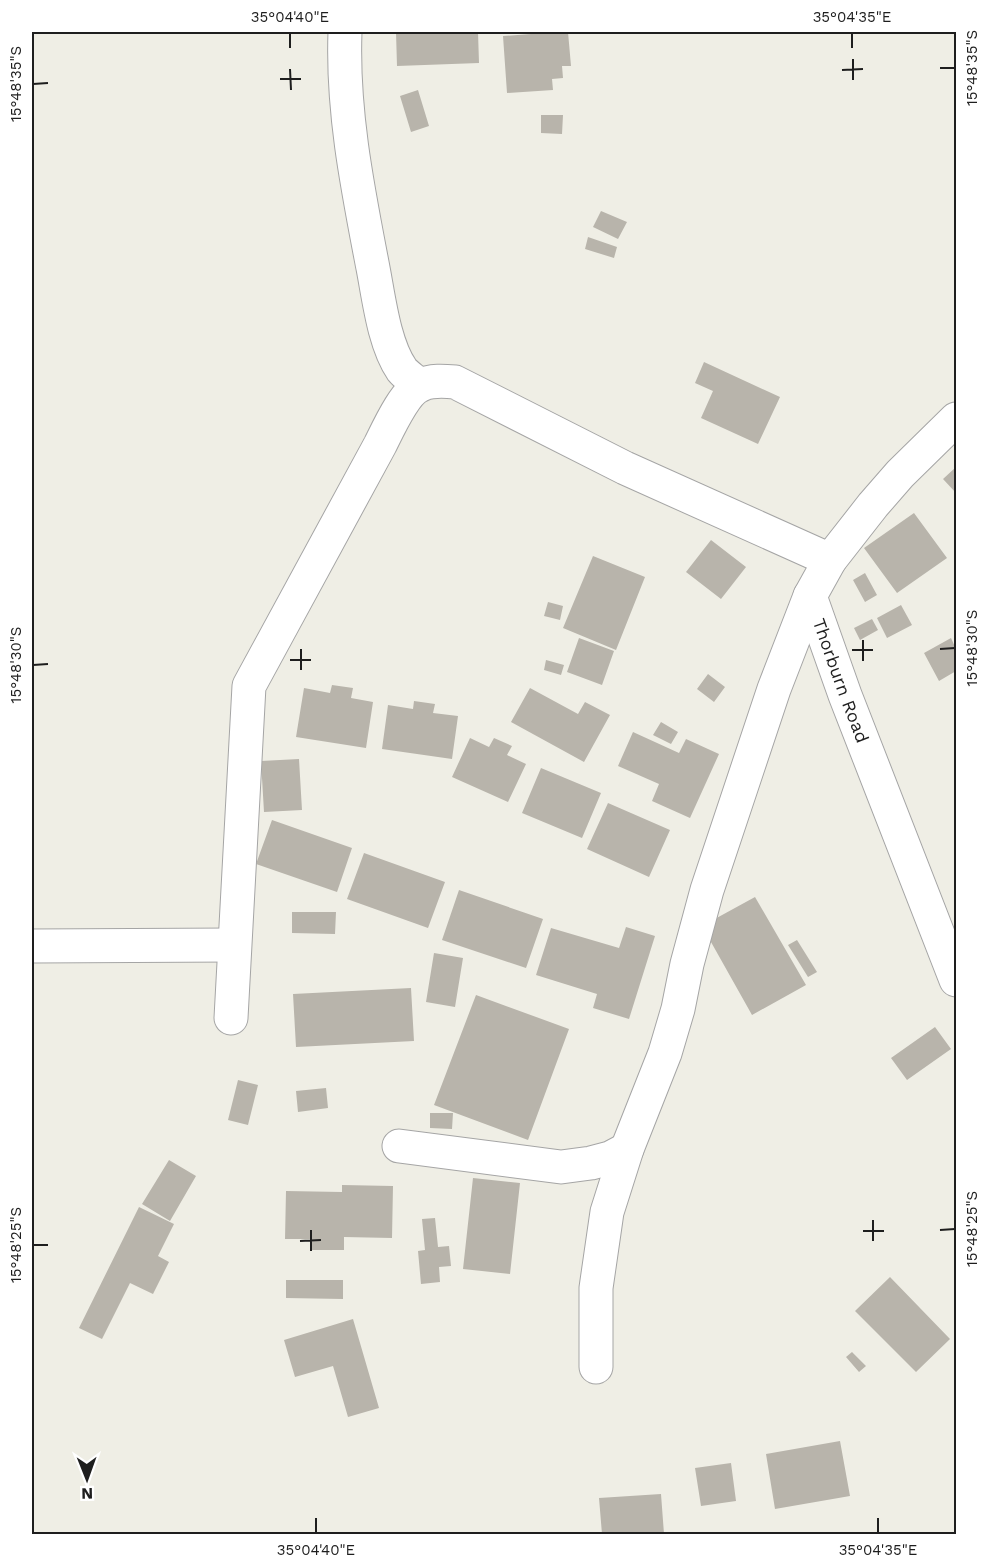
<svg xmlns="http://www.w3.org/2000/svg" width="988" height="1566" font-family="'Work Sans',sans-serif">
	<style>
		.building { fill: #b8b4ab }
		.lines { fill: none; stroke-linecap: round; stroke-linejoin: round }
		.minor-casing { stroke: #a5a5a5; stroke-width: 35 }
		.minor { stroke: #fff; stroke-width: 33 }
		.ticks { fill: none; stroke: #1e1e1e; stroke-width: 2 }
		.labels { text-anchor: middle; stroke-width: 5; stroke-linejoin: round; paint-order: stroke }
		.street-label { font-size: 18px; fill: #1e1e1e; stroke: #fff }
		.neatline { fill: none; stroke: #1e1e1e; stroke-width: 2 }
		.ticks-label { font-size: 15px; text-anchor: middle; fill: #1e1e1e }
	</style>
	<rect width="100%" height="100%" fill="#efeee5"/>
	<!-- building -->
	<path class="building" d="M 396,32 L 478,32 L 479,63 L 397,66 Z
		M 544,32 L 568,32 L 571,66 L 562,66 L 563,78 L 552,79 L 553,90 L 507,93 L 503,36 L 544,33 Z
		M 418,90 L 429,126 L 411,132 L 400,96 Z
		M 541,115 L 563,115 L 562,134 L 541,133 Z
		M 601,211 L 627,222 L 618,239 L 593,227 Z
		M 588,237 L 617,247 L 614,258 L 585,249 Z
		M 704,362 L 780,397 L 758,444 L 701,418 L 713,391 L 695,383 Z
		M 956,467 L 956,493 L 943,479 Z
		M 914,513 L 947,558 L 897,593 L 864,548 Z
		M 711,540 L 746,567 L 721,599 L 686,572 Z
		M 593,556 L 645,577 L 616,650 L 563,628 Z
		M 865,573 L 877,595 L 865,602 L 853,580 Z
		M 548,602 L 563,606 L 560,620 L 544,616 Z
		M 901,605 L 912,625 L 887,638 L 877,618 Z
		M 872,619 L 878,630 L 860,640 L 854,628 Z
		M 579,638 L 614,651 L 602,685 L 567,672 Z
		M 951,638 L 956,649 L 956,671 L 939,681 L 924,653 Z
		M 546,660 L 564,665 L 561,675 L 544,670 Z
		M 708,674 L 725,687 L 714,702 L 697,689 Z
		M 332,685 L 353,688 L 351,698 L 373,702 L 366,748 L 296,737 L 304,688 L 330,693 Z
		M 530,688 L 578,714 L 585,702 L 610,715 L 584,762 L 511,722 Z
		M 414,701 L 435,704 L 433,713 L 458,716 L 452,759 L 382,749 L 388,705 L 413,709 Z
		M 661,722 L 678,732 L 671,744 L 653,735 Z
		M 633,732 L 679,753 L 686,739 L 719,754 L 690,818 L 652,801 L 659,784 L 618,766 Z
		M 470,738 L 489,747 L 494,738 L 512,746 L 507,755 L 526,764 L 508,802 L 452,777 Z
		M 299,759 L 302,810 L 264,812 L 261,761 Z
		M 541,768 L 601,793 L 582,838 L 522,813 Z
		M 608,803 L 670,830 L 649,877 L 587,849 Z
		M 272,820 L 352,848 L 337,892 L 256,864 Z
		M 364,853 L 445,882 L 428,928 L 347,899 Z
		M 459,890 L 543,919 L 526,968 L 442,940 Z
		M 755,897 L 806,985 L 752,1015 L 702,926 Z
		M 292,912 L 336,912 L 335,934 L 292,933 Z
		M 626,927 L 655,936 L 629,1019 L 593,1008 L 597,994 L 536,975 L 551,928 L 619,948 Z
		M 797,940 L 817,972 L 808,977 L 788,945 Z
		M 434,953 L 463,958 L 455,1007 L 426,1002 Z
		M 411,988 L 414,1041 L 296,1047 L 293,994 Z
		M 476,995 L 569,1029 L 528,1140 L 434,1105 Z
		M 935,1027 L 951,1049 L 907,1080 L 891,1058 Z
		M 238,1080 L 258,1085 L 248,1125 L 228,1120 Z
		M 326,1088 L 328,1108 L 298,1112 L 296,1091 Z
		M 430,1113 L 453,1113 L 452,1129 L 430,1128 Z
		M 169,1160 L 196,1176 L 170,1221 L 142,1204 Z
		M 473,1178 L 520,1183 L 510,1274 L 463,1269 Z
		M 342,1185 L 393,1186 L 392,1238 L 344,1237 L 344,1250 L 311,1250 L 312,1239 L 285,1239 L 286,1191 L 342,1192 Z
		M 139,1207 L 174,1224 L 158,1256 L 169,1262 L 153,1294 L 130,1283 L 102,1339 L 79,1328 Z
		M 435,1218 L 438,1247 L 449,1246 L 451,1266 L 439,1267 L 440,1282 L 421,1284 L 418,1251 L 425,1250 L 422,1219 Z
		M 890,1277 L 950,1339 L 916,1372 L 855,1311 Z
		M 286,1280 L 343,1280 L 343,1299 L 286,1298 Z
		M 353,1319 L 379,1408 L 348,1417 L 333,1366 L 295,1377 L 284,1340 Z
		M 852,1352 L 866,1366 L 859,1372 L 846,1357 Z
		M 840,1441 L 850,1496 L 775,1509 L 766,1454 Z
		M 731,1463 L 736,1501 L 701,1506 L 695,1468 Z
		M 661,1494 L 664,1534 L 602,1534 L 599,1498 Z"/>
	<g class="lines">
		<!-- minor casing -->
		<g class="minor-casing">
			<g id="minor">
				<path d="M 345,32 C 342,112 358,190 373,268 C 379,299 384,344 402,370 C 406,375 414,380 419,385"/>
				<path id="s1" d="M 810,596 L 845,695 L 956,980"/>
				<path d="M 32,946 L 234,945"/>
				<path d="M 231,1018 L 249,686 L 380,445 C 388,429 405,391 421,385 C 431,380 444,381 455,382 L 625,468 L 830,560"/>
				<path d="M 399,1146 L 561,1167 L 591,1163 L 610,1158 L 627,1149"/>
				<path d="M 596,1367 L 596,1288 L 607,1212 L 627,1149 L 665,1053 L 678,1009 L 687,964 L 707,890 L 774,689 L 810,596 L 830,560 L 873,505 L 900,474 L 956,419"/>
			</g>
		</g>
		<!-- minor -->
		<use href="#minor" class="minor"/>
	</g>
	<!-- ticks -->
	<path class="ticks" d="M 290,33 L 290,48M 852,33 L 852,48M 853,59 L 853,80M 940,68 L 955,68M 290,69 L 291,90M 842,70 L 863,69M 280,79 L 301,79M 33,84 L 48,83M 863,640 L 863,661M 301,649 L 301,670M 940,649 L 955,648M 852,650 L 873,650M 290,660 L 311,660M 33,665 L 48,664M 873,1220 L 873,1241M 311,1230 L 311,1251M 940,1230 L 955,1229M 863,1231 L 884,1231M 300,1241 L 321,1240M 33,1245 L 48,1245M 316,1518 L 316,1533M 878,1518 L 878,1533"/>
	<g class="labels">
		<!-- street labels -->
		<g class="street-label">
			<text dy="6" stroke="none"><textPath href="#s1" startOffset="90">Thorburn Road</textPath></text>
		</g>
	</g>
	<!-- border -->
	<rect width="988" height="1566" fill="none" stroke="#ffffff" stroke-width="66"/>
	<!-- north arrow -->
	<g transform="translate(87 1479) rotate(179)" stroke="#ffffff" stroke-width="4.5" paint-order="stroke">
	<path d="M0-4.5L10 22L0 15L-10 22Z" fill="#1e1e1e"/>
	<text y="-9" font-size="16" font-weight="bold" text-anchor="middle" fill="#1e1e1e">N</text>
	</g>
	<rect x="33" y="33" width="922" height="1500" class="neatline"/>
	<g class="ticks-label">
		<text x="290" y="22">35°04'40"E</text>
		<text x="852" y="22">35°04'35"E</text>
		<text transform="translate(972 68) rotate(-90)" y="5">15°48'35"S</text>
		<text transform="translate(16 84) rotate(-90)" y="5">15°48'35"S</text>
		<text transform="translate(972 648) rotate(-90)" y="5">15°48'30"S</text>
		<text transform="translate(16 665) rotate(-90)" y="5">15°48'30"S</text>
		<text transform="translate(972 1229) rotate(-90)" y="5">15°48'25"S</text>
		<text transform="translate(16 1245) rotate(-90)" y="5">15°48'25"S</text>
		<text x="316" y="1555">35°04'40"E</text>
		<text x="878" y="1555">35°04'35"E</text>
	</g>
</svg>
